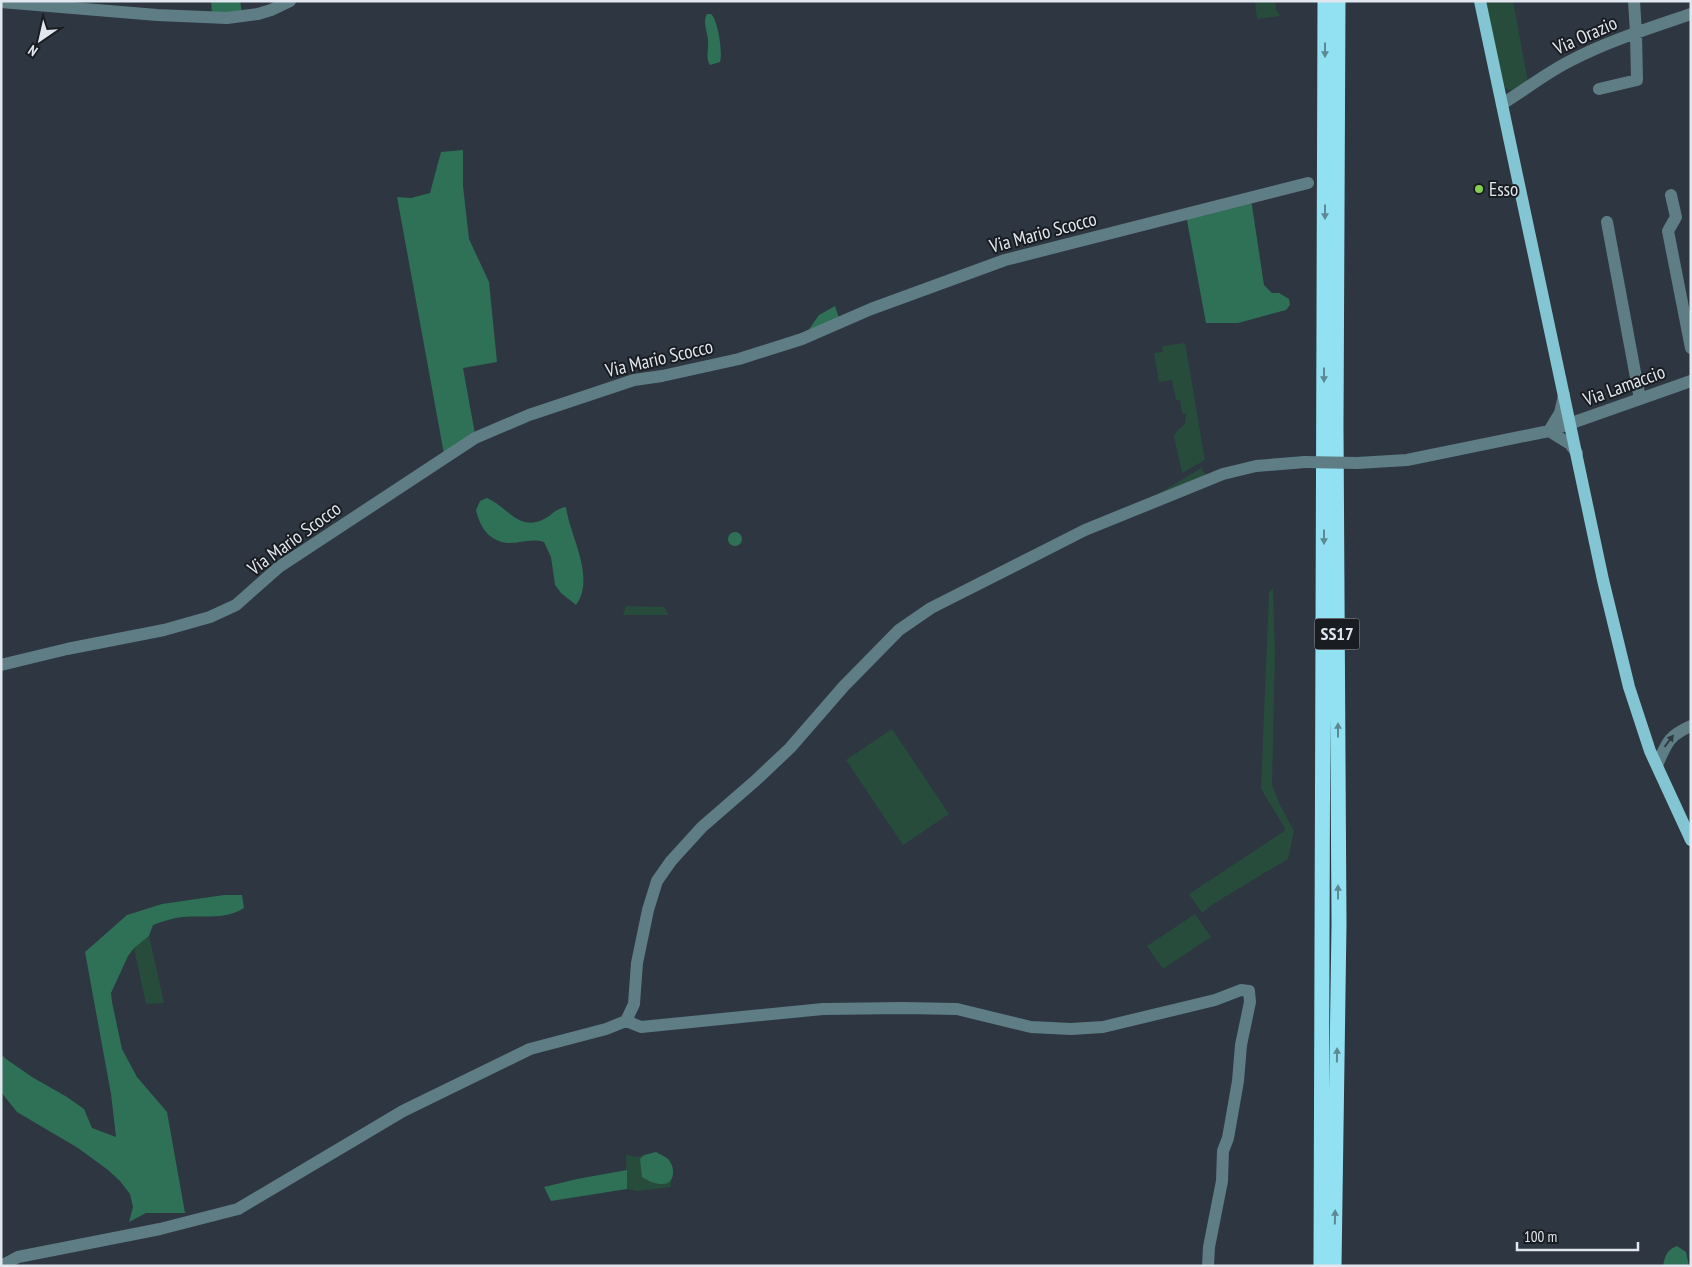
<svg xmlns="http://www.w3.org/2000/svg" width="1692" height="1267" font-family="'PT Sans Narrow',sans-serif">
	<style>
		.green { fill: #284c3c }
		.forest { fill: #2f7156 }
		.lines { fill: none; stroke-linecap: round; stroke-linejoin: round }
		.minor { stroke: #5f7d84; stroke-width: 12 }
		.major { stroke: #84c5d3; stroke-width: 12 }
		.highway { stroke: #92e1f2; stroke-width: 15 }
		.minor-bridge { stroke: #5f7d84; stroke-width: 12 }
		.oneway { fill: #5c8994 }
		.oneway2 { fill: #2e3a3f }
		.poi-dot { fill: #84cf4d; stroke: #191d22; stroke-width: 2 }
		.labels { text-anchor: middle; stroke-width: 4; stroke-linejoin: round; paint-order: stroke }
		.shield { fill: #191d22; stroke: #a6aab2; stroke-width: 1 }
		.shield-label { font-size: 18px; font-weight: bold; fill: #e2e7ef }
		.street-label { font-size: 19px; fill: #e2e7ef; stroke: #191d22 }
		.poi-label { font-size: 19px; fill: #e2e7ef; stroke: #191d22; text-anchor: start }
	</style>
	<rect width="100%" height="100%" fill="#2d3641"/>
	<!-- green -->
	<path class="green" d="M 1255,1 L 1275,1 L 1276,9 L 1280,16 L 1257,19 Z
		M 1485,1 L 1513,1 L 1528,82 C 1517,90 1515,94 1503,87 Z
		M 1185,343 L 1205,460 L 1182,473 L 1174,436 L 1178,430 L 1185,424 L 1186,414 L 1182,413 L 1180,400 L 1176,400 L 1172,380 L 1159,382 L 1154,353 L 1163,352 L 1162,346 Z
		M 1203,467 L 1202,471 L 1207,475 L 1158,494 Z
		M 1273,588 L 1275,653 L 1272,784 L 1279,803 L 1294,831 L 1288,859 L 1213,904 L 1202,913 L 1189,894 L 1286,830 L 1261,789 L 1269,593 Z
		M 626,606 L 664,607 L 669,615 L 623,615 Z
		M 892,729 L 949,814 L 903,845 L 846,760 Z
		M 1195,914 L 1211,937 L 1163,969 L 1147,946 Z
		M 149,936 L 164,1003 L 146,1004 L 134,948 Z
		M 626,1155 L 638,1157 L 644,1155 L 640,1159 L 667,1183 L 671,1179 L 671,1187 L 637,1191 L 627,1189 Z"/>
	<!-- forest -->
	<path class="forest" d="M 211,1 L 240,1 L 242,13 L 212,14 Z
		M 707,14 L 711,14 C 718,20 723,53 720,62 L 710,65 C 705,57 709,50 708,41 C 708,32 702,23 707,14 Z
		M 463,150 L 463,186 L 469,239 L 489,282 L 497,362 L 463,368 L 475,434 L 444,454 L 397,197 L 411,198 L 430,193 L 441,152 Z
		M 1251,199 L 1264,285 L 1272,293 L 1279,293 L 1289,299 L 1290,305 L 1286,310 L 1238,323 L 1206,323 L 1186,215 Z
		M 835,306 L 839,318 L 805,335 L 819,315 Z
		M 487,498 C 506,506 519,531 542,520 C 552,516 554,509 566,507 C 570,537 596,577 576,605 L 561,593 L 555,585 L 551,557 L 544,542 C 531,538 521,543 509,543 C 489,542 480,527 476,510 L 480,501 Z
		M728 539a7 7 0 1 1 14 0a7 7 0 1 1-14 0Z
		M 224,895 L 242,895 L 244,908 C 225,920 205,915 183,917 C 173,918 163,921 153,925 L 149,936 L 134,948 L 128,956 L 111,993 L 112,1002 L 122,1049 L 137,1077 L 167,1112 L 185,1213 L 146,1213 L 129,1222 L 133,1207 L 130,1194 L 120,1181 L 108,1170 L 78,1148 L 17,1112 L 1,1092 L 1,1054 L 6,1059 L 32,1077 L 67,1097 L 84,1109 L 92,1128 L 116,1137 L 111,1094 L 85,952 L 127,915 L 162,904 Z
		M 656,1152 C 659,1154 664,1156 667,1158 C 676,1166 676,1185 661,1184 C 654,1184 647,1180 642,1177 L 640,1159 L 644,1155 Z
		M 627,1170 L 627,1189 L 551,1201 L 544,1187 L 577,1179 Z
		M 1677,1246 L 1686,1252 L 1689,1266 L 1663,1266 C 1665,1255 1667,1250 1677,1246 Z"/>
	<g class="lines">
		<!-- minor -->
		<path class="minor" d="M 1,2 L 157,15 L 227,18 L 258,14 L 271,10 L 290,1
			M 1599,89 L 1637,80 L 1636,33 L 1634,1
			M 1502,104 C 1525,90 1546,73 1570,61 C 1608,41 1650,28 1691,14
			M 1671,195 L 1676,217 L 1668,231 L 1691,348
			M 1607,222 L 1640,399
			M 1549,431 L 1560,413 L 1564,395
			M 1549,431 L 1570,444 L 1577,453
			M 1357,463 L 1407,460 L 1549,431 L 1691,381
			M 1,665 L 67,649 L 164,630 L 210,617 L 236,605 L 279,567 L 475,438 L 529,415 L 634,380 L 662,376 L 739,359 L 802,339 L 871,309 L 1005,260 L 1308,183
			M 1657,765 C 1667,743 1668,736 1691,726
			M 626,1021 L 641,1027 L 823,1009 L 904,1008 L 957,1009 L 1031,1027 L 1071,1029 L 1103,1027 L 1215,1000 L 1241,990 L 1249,991 L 1250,1002 L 1241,1045 L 1238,1081 L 1228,1138 L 1223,1151 L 1222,1181 L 1209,1247 L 1208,1266
			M 1,1266 L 18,1257 L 160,1229 L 238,1209 L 403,1111 L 530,1049 L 606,1029 L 626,1021 L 634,1004 L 637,963 L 648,910 L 657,881 L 671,861 L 702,827 L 755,781 L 790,748 L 844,686 L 899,630 L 931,608 L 1085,530 L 1223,474 L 1256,466 L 1305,462"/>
		<!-- major -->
		<path class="major" d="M 1480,1 L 1603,580 L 1629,687 L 1650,751 L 1691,840"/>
		<!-- highway -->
		<path class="highway" d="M 1321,1266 L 1325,1
			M 1334,1266 L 1339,924 L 1336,426 L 1338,1"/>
		<!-- minor-bridge -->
		<path class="minor-bridge" d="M 1305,462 L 1357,463"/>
	</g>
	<!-- one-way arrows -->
	<defs><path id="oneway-solid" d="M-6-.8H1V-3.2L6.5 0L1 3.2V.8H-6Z" transform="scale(1.25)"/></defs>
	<g class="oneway">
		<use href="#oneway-solid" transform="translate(1325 50) rotate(90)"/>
		<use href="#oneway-solid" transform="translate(1325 212) rotate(90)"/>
		<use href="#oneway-solid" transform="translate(1324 375) rotate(90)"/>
		<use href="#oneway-solid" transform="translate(1324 537) rotate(90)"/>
		<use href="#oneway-solid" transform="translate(1338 730) rotate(-90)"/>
		<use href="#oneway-solid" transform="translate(1338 892) rotate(-90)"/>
		<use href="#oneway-solid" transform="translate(1337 1055) rotate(-89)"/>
		<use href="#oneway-solid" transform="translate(1335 1217) rotate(-89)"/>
	</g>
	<use class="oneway2" href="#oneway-solid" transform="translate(1669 741) rotate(-53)"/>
	<!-- markers -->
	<circle class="poi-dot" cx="1479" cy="189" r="5"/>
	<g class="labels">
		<!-- shield labels -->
		<rect class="shield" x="1314.5" y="618.5" width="45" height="31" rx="4"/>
		<g class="shield-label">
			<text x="1337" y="640">SS17</text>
		</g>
		<!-- street labels -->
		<g class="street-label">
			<text transform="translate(1585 35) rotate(-24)" y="7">Via Orazio</text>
			<text transform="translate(1043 232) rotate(-15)" y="7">Via Mario Scocco</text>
			<text transform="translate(659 358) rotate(-13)" y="7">Via Mario Scocco</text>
			<text transform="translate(1624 385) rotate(-20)" y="7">Via Lamaccio</text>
			<text transform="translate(294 538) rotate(-36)" y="7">Via Mario Scocco</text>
		</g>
		<!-- poi labels -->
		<g class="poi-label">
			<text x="1489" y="196">Esso</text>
		</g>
	</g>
	<!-- border -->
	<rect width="1692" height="1267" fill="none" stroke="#e2e7ef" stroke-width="5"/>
	<!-- north arrow -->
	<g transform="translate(40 40) rotate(214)" stroke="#191d22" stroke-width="4" paint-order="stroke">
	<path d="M0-4L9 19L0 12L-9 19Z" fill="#e2e7ef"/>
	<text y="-8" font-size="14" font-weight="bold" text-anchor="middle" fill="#e2e7ef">N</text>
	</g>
	<!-- scale -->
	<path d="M1517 1242v8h121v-8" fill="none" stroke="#e2e7ef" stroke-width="2.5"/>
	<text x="1524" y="1242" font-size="15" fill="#e2e7ef" stroke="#191d22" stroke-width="4" paint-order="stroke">100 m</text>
</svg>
